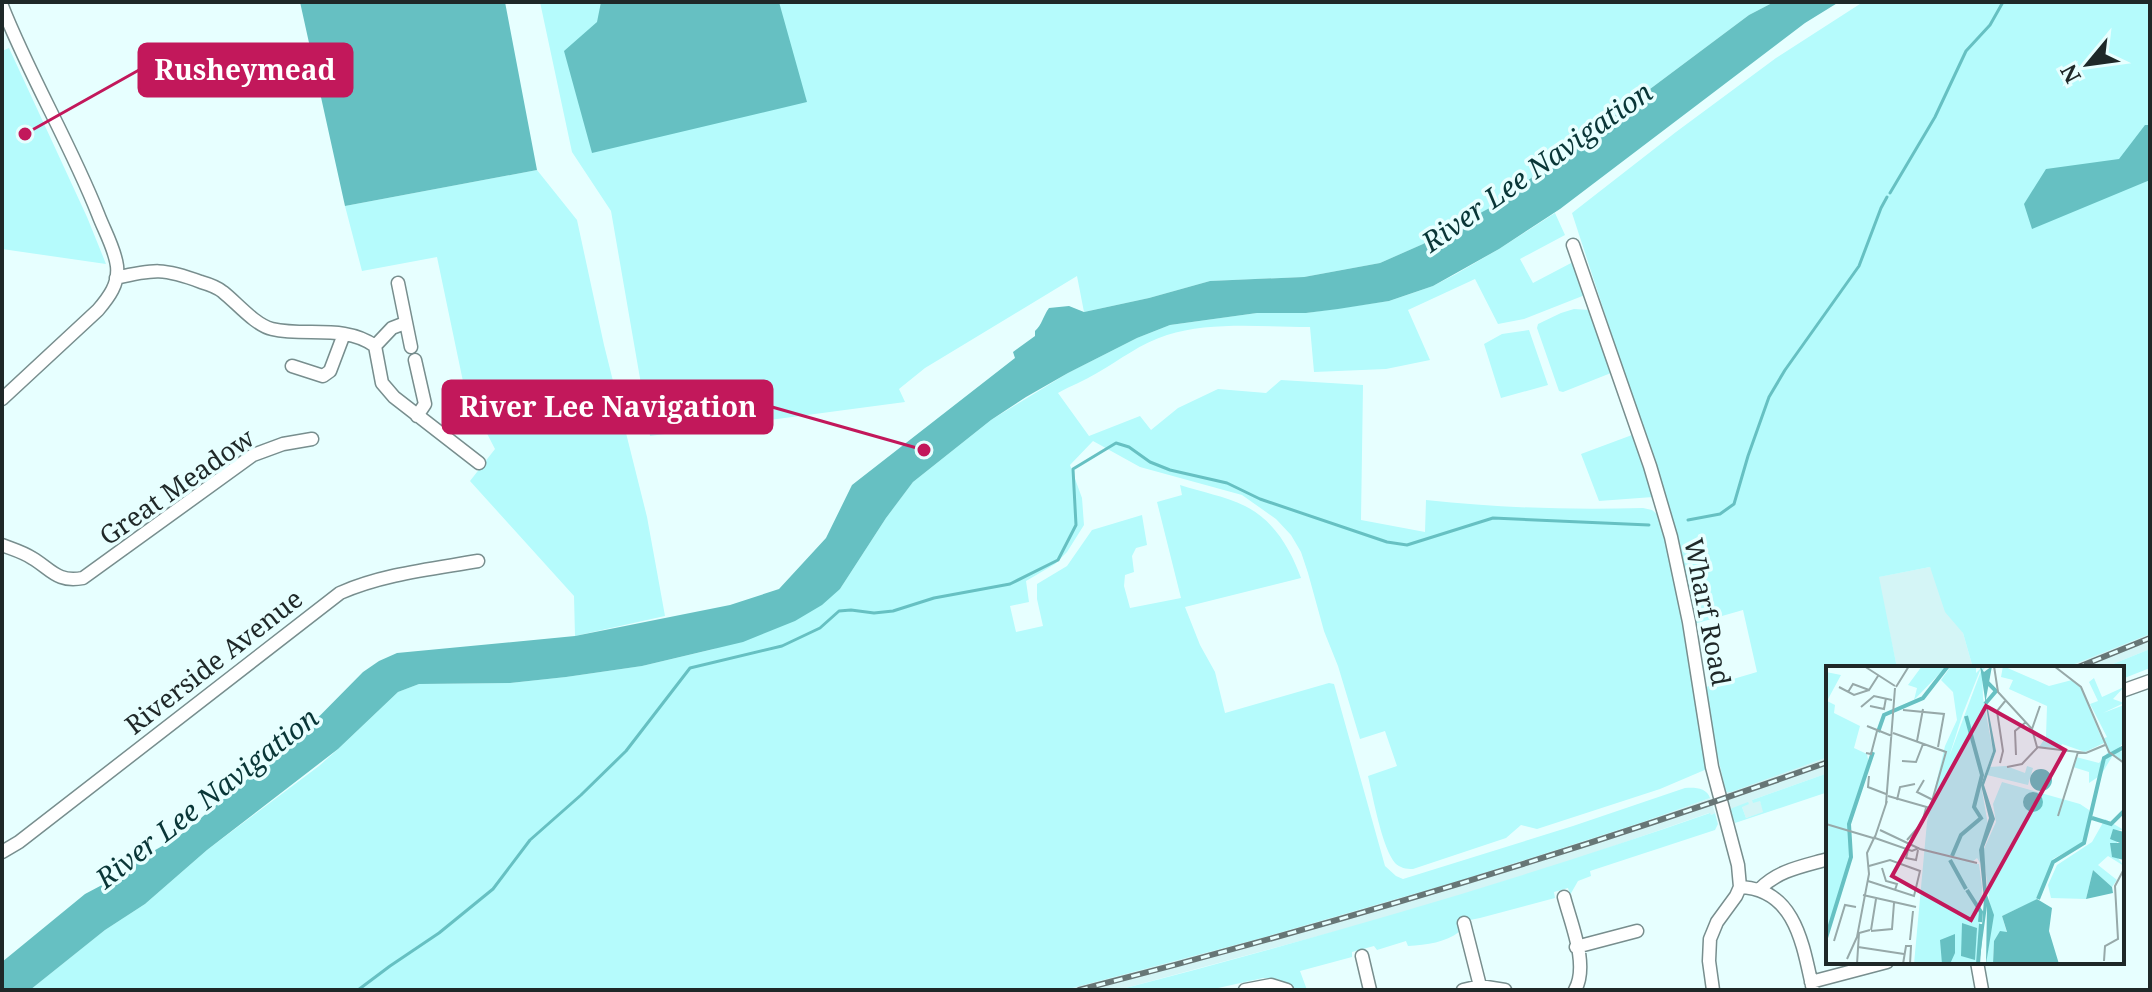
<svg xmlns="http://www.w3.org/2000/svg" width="2152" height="992" font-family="'Noto Serif',serif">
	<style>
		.built { fill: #d4f5f6 }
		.green { fill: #b5fbfc }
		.water { fill: #66c0c2 }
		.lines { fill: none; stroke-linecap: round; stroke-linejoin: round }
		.stream { stroke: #66c0c2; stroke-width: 3 }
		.minor-casing { stroke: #788e8e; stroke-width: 15 }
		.minor { stroke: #fff; stroke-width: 12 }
		.rail-casing { stroke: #677676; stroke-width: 6 }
		.rail { stroke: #e7ffff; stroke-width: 3; stroke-dasharray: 9; stroke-linecap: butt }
		.labels { text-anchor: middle; stroke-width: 7; stroke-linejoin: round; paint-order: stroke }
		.street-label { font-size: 26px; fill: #1f2828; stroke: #e7ffff }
		.water-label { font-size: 28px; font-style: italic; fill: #093637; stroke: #e7ffff }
		.inset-river { fill: none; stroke: #66c0c2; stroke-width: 4 }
		.inset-road { fill: none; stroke: #97a9a9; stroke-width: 2 }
		.view { fill: #c2185b; fill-opacity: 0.15; stroke: #c2185b; stroke-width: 4 }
		.inset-edge { fill: none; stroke: #1f2828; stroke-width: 4 }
		.leader { fill: none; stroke: #c2185b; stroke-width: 3 }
		.callout-dot { fill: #c2185b; stroke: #e7ffff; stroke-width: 3 }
		.callout { fill: #c2185b; stroke: #c2185b; stroke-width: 3 }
		.callout-label { font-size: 28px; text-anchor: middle; font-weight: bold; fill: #fff }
	</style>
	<rect width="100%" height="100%" fill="#e7ffff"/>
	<!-- built -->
	<path class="built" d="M 1930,567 L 1963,633 L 1973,668 L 1897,668 L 1878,577 Z
		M 2150,634 L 2150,649 L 2103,668 L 2065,668 Z
		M 1828,757 L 1828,773 L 1752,800 L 1760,801 L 1764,812 L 1746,818 L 1742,807 L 1730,809 L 1726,792 Z
		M 1710,798 L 1715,813 L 1711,815 L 1709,813 L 1579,858 L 1393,916 L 1118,990 L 1065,990 L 1258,939 L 1462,880 L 1643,822 Z"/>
	<!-- green -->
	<path class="green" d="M 540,2 L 1774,2 L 1749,15 L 1495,205 L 1423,244 L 1380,263 L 1304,277 L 1210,281 L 1149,298 L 1084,312 L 1077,276 L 925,368 L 899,389 L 905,402 L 650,436 L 611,211 L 572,152 Z
		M 1863,2 L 2150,2 L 2150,634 L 2065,668 L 1973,668 L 1963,633 L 1945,612 L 1930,567 L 1879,577 L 1897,668 L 1828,668 L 1828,757 L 1731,792 L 1726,792 L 1711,728 L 1706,687 L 1757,672 L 1743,610 L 1694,624 L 1680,551 L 1666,501 L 1572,213 L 1676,132 L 1776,58 Z
		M 9,48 L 87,217 L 106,264 L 2,249 L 2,51 Z
		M 537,170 L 577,220 L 604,345 L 647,517 L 665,616 L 575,636 L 574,596 L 470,481 L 495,449 L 465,391 L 437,257 L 362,271 L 345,206 Z
		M 1555,213 L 1565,235 L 1520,259 L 1533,283 L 1573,262 L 1585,295 L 1524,319 L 1498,324 L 1475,279 L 1408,310 L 1430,360 L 1386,369 L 1314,372 L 1310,327 C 1265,327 1210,321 1167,335 C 1141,343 1120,360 1097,373 C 1084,381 1070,386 1058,393 L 1089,436 L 1140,416 L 1151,430 L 1178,408 L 1218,389 L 1266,393 L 1281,380 L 1363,385 L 1361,520 L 1425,532 L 1426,500 C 1499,508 1570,510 1643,508 L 1652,510 L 1657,514 L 1679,591 L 1707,769 L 1660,789 L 1537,829 L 1521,825 L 1506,838 L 1413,869 C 1406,869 1400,868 1395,863 C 1382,848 1373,797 1368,776 L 1397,766 L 1385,731 L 1360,739 L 1338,666 L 1324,631 L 1308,573 L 1301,552 L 1291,535 L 1276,519 L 1242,495 L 1140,467 L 1093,441 L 1070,465 L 1082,498 L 1084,525 L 1067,552 L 1055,564 L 1026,581 L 1029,602 L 1010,606 L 1016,632 L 1043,626 L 1037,599 L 1037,584 L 1067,566 L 1092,530 L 1142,515 L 1147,545 L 1136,548 L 1132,556 L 1134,572 L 1125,575 L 1124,586 L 1130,608 L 1181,598 L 1157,502 L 1182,495 L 1180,485 C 1201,492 1225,496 1245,506 C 1274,520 1291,550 1301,578 L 1185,607 L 1200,645 L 1215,672 L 1225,713 L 1329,683 L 1334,684 L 1385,866 L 1396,876 L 1403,879 L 1573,826 L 1685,788 C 1695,787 1707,788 1710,798 L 1643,822 L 1462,880 L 1258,939 L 1065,990 L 30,990 L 105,930 L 145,904 L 207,850 L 319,766 L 338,749 L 398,692 L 419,684 L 510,683 L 566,677 L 642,666 L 714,649 L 840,589 L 886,518 L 913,482 L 991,420 L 1068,373 L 1137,338 L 1170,325 L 1257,313 L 1306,313 L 1389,301 L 1404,296 L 1433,286 L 1456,274 L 1499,249 Z
		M 1574,309 L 1590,310 L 1611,373 L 1563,392 L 1559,391 L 1537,328 L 1538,324 L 1561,313 Z
		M 1529,330 L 1548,385 L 1501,398 L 1484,344 L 1502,334 Z
		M 1632,435 L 1653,497 L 1599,501 L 1581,454 Z
		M 2150,649 L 2150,668 L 2122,679 L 2122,668 L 2103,668 Z
		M 1828,773 L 1828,792 L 1735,823 L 1730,809 L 1748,802 L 1749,804 L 1742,807 L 1746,818 L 1763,812 L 1760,801 L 1753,803 L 1752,800 Z
		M 1710,813 L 1711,815 L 1715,813 L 1718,824 L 1715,830 L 1590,871 L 1591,876 L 1578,881 L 1570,895 L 1568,888 L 1554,892 L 1555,898 L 1480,918 L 1470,920 L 1468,917 L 1457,920 L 1459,932 C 1446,942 1427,945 1408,946 L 1406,941 L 1377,950 L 1374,946 L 1352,952 L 1352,957 L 1300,971 L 1307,990 L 1298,990 L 1278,979 L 1263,978 L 1209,990 L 1118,990 C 1318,938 1515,881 1710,813 Z"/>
	<!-- water -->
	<path class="water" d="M 300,2 L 505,2 L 537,170 L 345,206 Z
		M 601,2 L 779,2 L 807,102 L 592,153 L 564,51 L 597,22 Z
		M 1774,2 L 1839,2 L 1805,23 L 1560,209 L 1499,249 L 1433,286 L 1389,301 L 1338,309 L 1306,313 L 1257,313 L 1170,325 L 1137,338 L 1068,373 L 1026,397 L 991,420 L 913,482 L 886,518 L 840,589 L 822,605 L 795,621 L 743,642 L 642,666 L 566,677 L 510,683 L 419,684 L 398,692 L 338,749 L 207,850 L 145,904 L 105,930 L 30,990 L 2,990 L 2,962 L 85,894 L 119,876 L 150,853 L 178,837 L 261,768 L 285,751 L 363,672 L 379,661 L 397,653 L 575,636 L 730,605 L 779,589 L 826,538 L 852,485 L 1015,358 L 1013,352 L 1035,336 L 1035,331 C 1042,325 1043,316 1049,308 L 1069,306 L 1084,312 L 1149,298 L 1210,281 L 1304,277 L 1380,263 L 1423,244 L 1495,205 L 1749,15 Z
		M 2145,125 L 2150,125 L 2150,180 L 2032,229 L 2024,204 L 2046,169 L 2119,159 Z"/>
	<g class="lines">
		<!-- stream -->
		<path class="stream" d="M 1890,193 L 1935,117 L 1966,51 L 1990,25 L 2003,2
			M 1688,520 L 1720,514 L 1734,504 L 1748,456 L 1769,397 L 1785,370 L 1859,266 L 1881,208 L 1887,197
			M 358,990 L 390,966 L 439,933 L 493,889 L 530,840 L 581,795 L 626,751 L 690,668 L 782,646 L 820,628 L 839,611 L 851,610 L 874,613 L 893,611 L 934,598 L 1010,584 L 1058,560 L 1076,525 L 1073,469 L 1116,443 L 1129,447 L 1150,462 L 1170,470 L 1227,483 L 1260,499 L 1387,542 L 1407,545 L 1493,518 L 1649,525"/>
		<!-- minor casing -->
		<g class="minor-casing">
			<path id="minor" d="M 2,6 C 30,77 70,143 98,214 C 104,230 115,249 117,266 C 119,284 109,297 98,310 L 2,399
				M 1573,245 L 1650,466 L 1671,537 L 1689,622 L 1712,767 L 1738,865 L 1740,887 L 1736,896 L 1717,922 L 1710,939 L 1709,961 L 1713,990
				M 116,278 C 154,269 164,268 201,282 C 208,284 217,287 223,292 C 237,303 255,325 272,329 C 306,337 344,324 375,346 L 382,383 L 394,397 L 479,463
				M 398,283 L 411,347
				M 375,346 L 392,328 L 405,323
				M 415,360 L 425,404 L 417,416
				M 292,366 L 323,376 L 330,371 L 344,334
				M 2,545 C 12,549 23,552 32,558 C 51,569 57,583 83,578 L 253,455 L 283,444 L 312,439
				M 2122,691 L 2150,681
				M 2,852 L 19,842 L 340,593 C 383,574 432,569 478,561
				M 1740,887 C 1796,889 1803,946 1813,990
				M 1760,889 C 1778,870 1804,866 1828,859
				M 1564,897 C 1571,924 1589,965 1575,990
				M 1464,923 L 1480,986
				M 1576,947 L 1637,931
				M 1362,956 L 1370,990
				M 1977,962 L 1982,990
				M 1811,982 L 1887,962
				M 1245,990 L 1271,985 L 1287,990
				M 1463,990 L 1480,986 L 1505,990"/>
		</g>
		<!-- minor -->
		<use href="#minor" class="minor"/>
		<!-- rail casing -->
		<g class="rail-casing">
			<path id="rail" d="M 2076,668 L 2150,638
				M 1079,990 C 1332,925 1582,850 1828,762"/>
		</g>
		<!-- rail -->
		<use href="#rail" class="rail"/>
	</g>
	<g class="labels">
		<!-- street labels -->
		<g class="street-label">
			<text transform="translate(177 487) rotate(-35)" y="9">Great Meadow</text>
			<text transform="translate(1707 612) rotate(79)" y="9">Wharf Road</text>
			<text transform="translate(214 662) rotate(-38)" y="9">Riverside Avenue</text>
		</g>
		<!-- water labels -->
		<g class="water-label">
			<text transform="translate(1537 167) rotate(-35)" y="10">River Lee Navigation</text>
			<text transform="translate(207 798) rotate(-38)" y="10">River Lee Navigation</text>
		</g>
	</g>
	<!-- overview -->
	<g transform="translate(1826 666)">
		<rect width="298" height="298" fill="#e7ffff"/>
		<path d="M 96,0 L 121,0 L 88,34 L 91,22 L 82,19 ZM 125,0 L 150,0 L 150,7 L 155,2 L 137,47 L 123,91 L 152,13 L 157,0 L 161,0 L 156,5 L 157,32 L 167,85 L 155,119 L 162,159 L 154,197 L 151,192 L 145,197 L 153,198 L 156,221 L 152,298 L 88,298 L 101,156 L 119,80 L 131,54 L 127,26 L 115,14 ZM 177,0 L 223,20 L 246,14 L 255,22 L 276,73 L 281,71 L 264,38 L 272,35 L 263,16 L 268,12 L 276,31 L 298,21 L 287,33 L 298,37 L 277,47 L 298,39 L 298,76 L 289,86 L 298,85 L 296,95 L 287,89 L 275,109 L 263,117 L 263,106 L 247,101 L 250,91 L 273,97 L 282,86 L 278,77 L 259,86 L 236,78 L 234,82 L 213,81 L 220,71 L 221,40 L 183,23 L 187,14 L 175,11 ZM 0,6 L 15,9 L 1,35 L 9,39 L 8,47 L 34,60 L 28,82 L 41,88 L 43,99 L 23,156 L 25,185 L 19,213 L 6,256 L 0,259 ZM 180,100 L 199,107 L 201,100 L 207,102 L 202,119 L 161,109 L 163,101 ZM 176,116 L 254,138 L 263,144 L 264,157 L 256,177 L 227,193 L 210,234 L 176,250 L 181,267 L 168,275 L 167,298 L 160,298 L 166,255 L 157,185 L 170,156 L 167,138 ZM 279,153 L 298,164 L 291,164 L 291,191 L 298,200 L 282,190 L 272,199 L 291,214 L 286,221 L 267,204 L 260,233 L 225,232 L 222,219 L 231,199 L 266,176 Z" fill="#b5fbfc"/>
		<path d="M 154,0 L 158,6 L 166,0 L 160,33 L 170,85 L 158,119 L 169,153 L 158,181 L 161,229 L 168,249 L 160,298 L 161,240 L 153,298 L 158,233 L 153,184 L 163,152 L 155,119 L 167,85 ZM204 114a11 11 0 1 1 22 0a11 11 0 1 1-22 0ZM197 136a10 10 0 1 1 20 0a10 10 0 1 1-20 0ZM 287,163 L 298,166 L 298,194 L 286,191 L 284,177 L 294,177 L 284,173 ZM 267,204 L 286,221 L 287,227 L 260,233 ZM 211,233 L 226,242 L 223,265 L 233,298 L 167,298 L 168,275 L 174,265 L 181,266 L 176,250 ZM 136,257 L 151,262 L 149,294 L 135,290 ZM 129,268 L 129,287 L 124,298 L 116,298 L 114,274 Z" fill="#66c0c2"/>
		<path class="inset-river" d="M 158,13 L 170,25 L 159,38M 52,66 L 58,49 L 97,32 L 122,0M 266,152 L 285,158 L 298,145M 126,190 L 135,169 L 155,152 L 148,141 L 156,109 L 140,50M 124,194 L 140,223M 141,224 L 155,246 L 154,256M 212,233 L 227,196 L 258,177 L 278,92 L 298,81M 0,272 L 25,191 L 23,158 L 47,86M 152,298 L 155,258"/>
		<path class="inset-road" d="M 38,0 L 69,20M 168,0 L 172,26 L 206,63 L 211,81 L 260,87 L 279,79M 228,0 L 255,21 L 283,86 L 298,97M 13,21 L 28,29 L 43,24M 70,21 L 83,0M 22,26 L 27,18 L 43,24 L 52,10M 44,40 L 58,43 L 60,32M 35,41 L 48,30 L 66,34M 77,44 L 118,48 L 112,81M 41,60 L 66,70M 206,63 L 214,40M 91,75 L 97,43M 40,87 L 45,88 L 51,65M 190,89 L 189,65 L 200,56M 76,95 L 90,96 L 97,78M 174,97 L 177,85 L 171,45 L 180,34M 181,101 L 196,98 L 212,81M 43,110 L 42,121 L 60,128M 98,114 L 91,126 L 107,134M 62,130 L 104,142 L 120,86 L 67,67M 71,134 L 74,121 L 89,118M 60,138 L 69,22M 232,150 L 252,86M 0,158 L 47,172M 54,164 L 94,183 L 151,197M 49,171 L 61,135M 49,172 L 86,185 L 93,182M 81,174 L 96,157 L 100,142M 82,184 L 80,192 L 90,194 L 92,184M 56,202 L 60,215 L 71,218 L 69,224M 42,215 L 88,230 L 94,205 L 64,194 L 43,200M 37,229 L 90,241M 45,264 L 50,233M 45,265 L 66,263 L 68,237M 84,274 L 87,245M 8,275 L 19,239 L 30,241M 32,281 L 78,288M 21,293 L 31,271 L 43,208 L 41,187 L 49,170M 278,295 L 279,280 L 292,273 L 289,220 L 298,203M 31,298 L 33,267 L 44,264M 77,298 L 80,280 L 85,280 L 84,298"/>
		<path class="view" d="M 160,40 L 239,84 L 145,254 L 66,210 Z"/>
		<rect width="298" height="298" class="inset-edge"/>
	</g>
	<!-- callouts -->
	<path class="leader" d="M25 134L139 70M924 450L772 407"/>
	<g class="callout-dot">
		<circle cx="25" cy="134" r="8"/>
		<circle cx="924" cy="450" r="8"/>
	</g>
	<g class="callout">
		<rect x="139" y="44" width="213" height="52" rx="8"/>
		<rect x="443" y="381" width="329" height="52" rx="8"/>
	</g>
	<g class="callout-label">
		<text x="245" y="80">Rusheymead</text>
		<text x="608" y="417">River Lee Navigation</text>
	</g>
	<!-- border -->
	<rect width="2152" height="992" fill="none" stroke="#1f2828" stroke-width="8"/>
	<!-- north arrow -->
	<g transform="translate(2088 64) rotate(241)" stroke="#e7ffff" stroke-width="6" paint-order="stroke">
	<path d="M0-6L14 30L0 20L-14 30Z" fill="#1f2828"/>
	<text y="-12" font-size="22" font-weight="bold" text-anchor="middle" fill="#1f2828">N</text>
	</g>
</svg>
